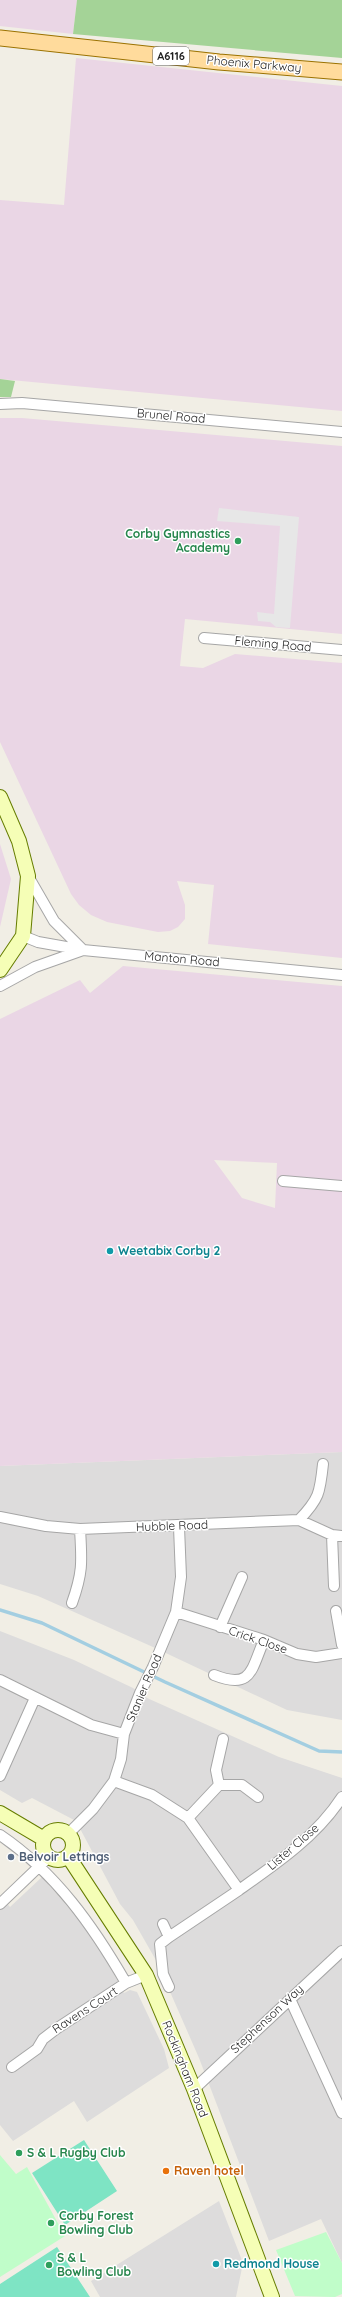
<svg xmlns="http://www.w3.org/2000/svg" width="342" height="2297" font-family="Quicksand,sans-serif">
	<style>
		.residential { fill: #dddcdc }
		.industrial { fill: #ead6e5; fill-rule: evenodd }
		.forest { fill: #a4d397 }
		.park { fill: #c0fdc9 }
		.pitch { fill: #7ee4c4 }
		.parking { fill: #e7e7e7 }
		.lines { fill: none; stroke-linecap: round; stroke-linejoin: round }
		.stream { stroke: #a3cee1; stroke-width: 3.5 }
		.street-casing { stroke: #a6a6a6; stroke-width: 12 }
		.secondary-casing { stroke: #667d00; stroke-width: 16 }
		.primary-casing { stroke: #9b7200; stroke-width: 17 }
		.street { stroke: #fff; stroke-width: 10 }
		.secondary { stroke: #f5feb6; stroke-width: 14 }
		.primary { stroke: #ffdb9c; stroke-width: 15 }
		.leisure-dot { fill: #2e9e5b; stroke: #fff; stroke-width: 1.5 }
		.culture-dot { fill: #0f9aa8; stroke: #fff; stroke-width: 1.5 }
		.service-dot { fill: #5c6f8a; stroke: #fff; stroke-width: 1.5 }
		.food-dot { fill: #e8710a; stroke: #fff; stroke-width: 1.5 }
		.labels { text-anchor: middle; stroke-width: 3; stroke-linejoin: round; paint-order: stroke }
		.shield { fill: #fff; stroke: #626262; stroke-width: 1 }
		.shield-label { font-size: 11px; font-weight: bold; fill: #1f1f1f }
		.street-label { font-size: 12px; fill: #1f1f1f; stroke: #fff }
		.leisure-label { font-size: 12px; font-weight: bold; fill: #27864d; stroke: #fff; text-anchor: start }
		.culture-label { font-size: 12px; font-weight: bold; fill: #0d838f; stroke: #fff; text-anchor: start }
		.service-label { font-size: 12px; font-weight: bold; fill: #4e5e75; stroke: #fff; text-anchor: start }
		.food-label { font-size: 12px; font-weight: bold; fill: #c56008; stroke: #fff; text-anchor: start }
	</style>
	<rect width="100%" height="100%" fill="#f1eee5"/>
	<!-- residential -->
	<path class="residential" d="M 342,1452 L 342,1720 L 287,1710 L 153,1647 L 38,1596 L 0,1584 L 0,1466 Z
		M 0,1631 L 74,1660 L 133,1688 L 147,1698 L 279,1757 L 342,1778 L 342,2263 L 321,2219 L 269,2241 L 199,2058 L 157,1962 L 133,1920 L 120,1904 L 76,1821 L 32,1798 L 22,1803 L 0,1790 Z
		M 42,1877 L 81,1922 L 109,1965 L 124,1993 L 130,1990 L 137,1992 L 164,2049 L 169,2068 L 87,2122 L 74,2101 L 13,2141 L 0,2125 L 0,1895 L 10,1907 Z
		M 219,2201 L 243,2263 L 236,2297 L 100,2297 L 91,2281 Z"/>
	<!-- industrial -->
	<path class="industrial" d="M 0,0 L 77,0 L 73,34 L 0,26 Z
		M 76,58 L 342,86 L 342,411 L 0,379 L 0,200 L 64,205 Z
		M 0,418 L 22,418 L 342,446 L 342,634 L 185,619 L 180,666 L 203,668 L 235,654 L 342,663 L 342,958 L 208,944 L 214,885 L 177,881 L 185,905 L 185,919 L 178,927 L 170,931 L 158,932 L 107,922 L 91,915 L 79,905 L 71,894 L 0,742 Z
		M 0,844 L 11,879 L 0,927 Z
		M 123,966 L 342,986 L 342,1452 L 0,1466 L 0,1019 L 80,980 L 90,993 ZM 214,1160 L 277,1163 L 275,1208 L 242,1198 Z"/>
	<!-- forest -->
	<path class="forest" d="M 77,0 L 342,0 L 342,58 L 73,34 Z
		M 0,379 L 15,381 L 11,397 L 0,397 Z"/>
	<!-- park -->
	<path class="park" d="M 0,2155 L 16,2174 L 27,2167 L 65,2236 L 0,2277 Z
		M 326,2232 L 342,2263 L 342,2294 L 335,2297 L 295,2296 L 276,2250 Z"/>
	<!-- pitch -->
	<path class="pitch" d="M 84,2140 L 117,2191 L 65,2225 L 32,2173 Z
		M 57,2247 L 90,2297 L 0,2297 L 0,2284 Z"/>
	<!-- parking -->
	<path class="parking" d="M 219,508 L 299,517 L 290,628 L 276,627 L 270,622 L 258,621 L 257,612 L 274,614 L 280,526 L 217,521 Z"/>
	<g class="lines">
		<!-- stream -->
		<path class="stream" d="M 0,1610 L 42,1623 L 165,1682 L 319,1751 L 342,1752"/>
		<!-- street casing -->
		<g class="street-casing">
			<path id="street" d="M 0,404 L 22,403 L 342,432
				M 204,638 L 342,650
				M 23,936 L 38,942 L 83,950 L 342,975
				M 0,986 L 35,967 L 83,950 L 54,921 L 28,876
				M 283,1181 L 342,1186
				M 0,1517 L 46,1526 L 80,1529 L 299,1520 L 332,1535 L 342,1536
				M 299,1520 C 319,1499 320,1493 323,1464
				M 332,1535 L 334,1586
				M 72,1603 C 83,1572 82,1562 80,1529
				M 336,1611 L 342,1645
				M 176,1612 L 264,1640 L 297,1654 L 316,1657 L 342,1653
				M 220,1627 L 242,1577
				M 214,1675 C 252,1690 251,1670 264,1640
				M 0,1680 L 91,1725 L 124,1734
				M 0,1776 L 35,1698
				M 114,1781 L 152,1795 L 188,1818 L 239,1890 L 169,1937
				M 219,1785 L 216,1770 L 223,1739
				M 219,1785 L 242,1785 L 258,1797
				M 188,1818 L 219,1785
				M 68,1834 L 93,1809 L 114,1781 L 121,1759 L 124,1734 L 140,1693 L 153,1667 L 176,1612 L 181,1577 L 179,1527
				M 0,1835 C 56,1873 93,1926 126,1983
				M 239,1890 C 276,1864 317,1836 342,1797
				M 0,1904 L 49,1857
				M 163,1924 L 169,1937 L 160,1944 L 163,1974 L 169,1987
				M 290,1999 L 342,2113
				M 12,2067 L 37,2049 L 43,2039 L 56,2029 L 126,1983 L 146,1975
				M 194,2089 L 342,1951"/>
		</g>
		<!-- secondary casing -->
		<g class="secondary-casing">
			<path id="secondary" d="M 0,797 L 19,841 L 28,876 L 23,936 L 0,970
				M 0,1813 L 44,1839
				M43 1845a15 15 0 1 1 30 0a15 15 0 1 1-30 0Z
				M 68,1856 L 146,1975 L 194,2089 L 272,2297"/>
		</g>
		<!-- primary casing -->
		<g class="primary-casing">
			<path id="primary" d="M 0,38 L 219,62 L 342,72"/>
		</g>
		<!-- street -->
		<use href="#street" class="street"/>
		<!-- secondary -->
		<use href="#secondary" class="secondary"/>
		<!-- primary -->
		<use href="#primary" class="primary"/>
	</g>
	<!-- markers -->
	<g class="leisure-dot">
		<circle cx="238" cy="541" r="4"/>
		<circle cx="19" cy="2153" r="4"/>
		<circle cx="51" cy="2223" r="4"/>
		<circle cx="49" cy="2265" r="4"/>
	</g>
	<g class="culture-dot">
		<circle cx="110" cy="1251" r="4"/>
		<circle cx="216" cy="2264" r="4"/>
	</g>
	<circle class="service-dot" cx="11" cy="1857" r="4"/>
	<circle class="food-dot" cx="166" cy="2171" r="4"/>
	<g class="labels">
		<!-- shield labels -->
		<rect class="shield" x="153" y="47" width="36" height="18" rx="3"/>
		<g class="shield-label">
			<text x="171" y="60">A6116</text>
		</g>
		<!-- street labels -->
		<g class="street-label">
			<text transform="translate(254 64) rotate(5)" y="4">Phoenix Parkway</text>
			<text transform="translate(171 416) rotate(5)" y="4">Brunel Road</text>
			<text transform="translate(273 644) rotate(5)" y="4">Fleming Road</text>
			<text transform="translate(182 959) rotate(5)" y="4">Manton Road</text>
			<text transform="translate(172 1526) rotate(-2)" y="4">Hubble Road</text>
			<text transform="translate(258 1640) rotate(19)" y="4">Crick Close</text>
			<text transform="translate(144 1688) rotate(-67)" y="4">Stanier Road</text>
			<text transform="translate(293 1847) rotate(-41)" y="4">Lister Close</text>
			<text transform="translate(85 2010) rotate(-33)" y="4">Ravens Court</text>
			<text transform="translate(267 2019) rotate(-43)" y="4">Stephenson Way</text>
			<text transform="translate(185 2069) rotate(68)" y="4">Rockingham Road</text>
		</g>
		<!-- leisure labels -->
		<g class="leisure-label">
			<text x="230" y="538" text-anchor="end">Corby Gymnastics<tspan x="230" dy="14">Academy</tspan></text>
			<text x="27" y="2157">S &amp; L Rugby Club</text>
			<text x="59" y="2220">Corby Forest<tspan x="59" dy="14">Bowling Club</tspan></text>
			<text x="57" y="2262">S &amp; L<tspan x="57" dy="14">Bowling Club</tspan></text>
		</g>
		<!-- culture labels -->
		<g class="culture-label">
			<text x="118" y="1255">Weetabix Corby 2</text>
			<text x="224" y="2268">Redmond House</text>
		</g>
		<!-- service labels -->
		<g class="service-label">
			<text x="19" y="1861">Belvoir Lettings</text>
		</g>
		<!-- food labels -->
		<g class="food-label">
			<text x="174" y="2175">Raven hotel</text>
		</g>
	</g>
</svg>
